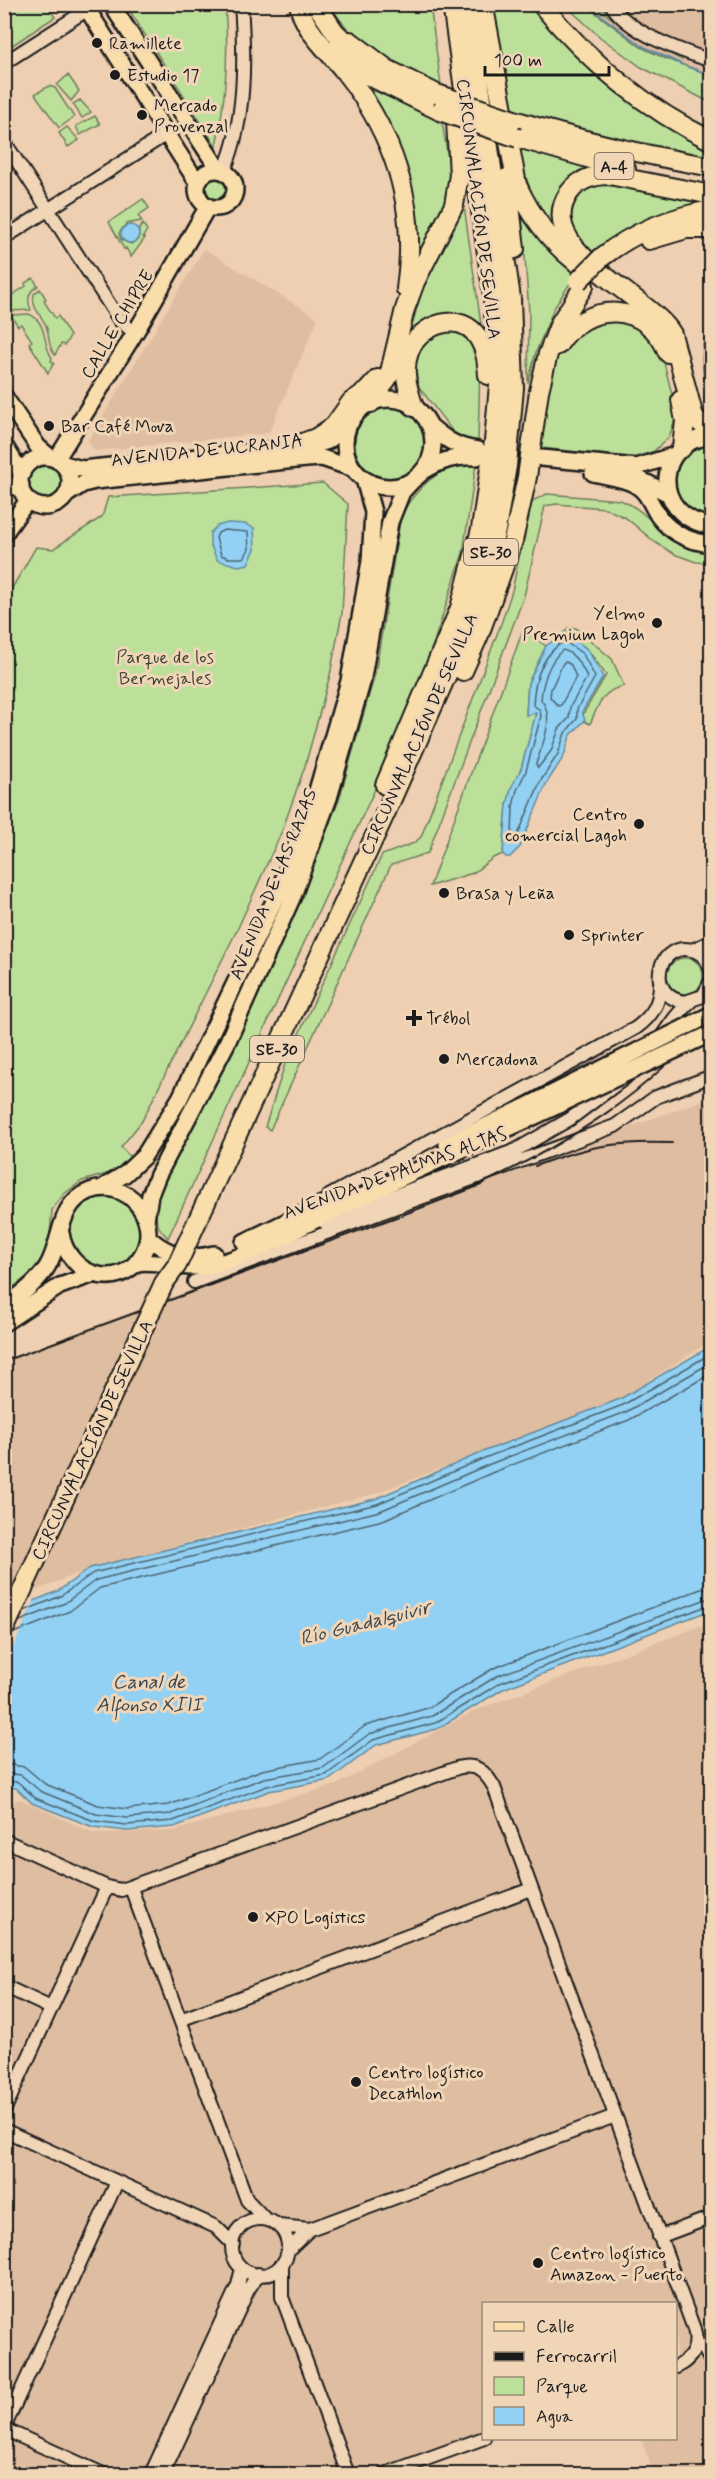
<svg xmlns="http://www.w3.org/2000/svg" width="716" height="2479" font-family="Mynerve,sans-serif">
	<style>
		.built { fill: #dfbda1 }
		.green { fill: #bce09a; stroke: #6c7e5b; stroke-width: 1.5 }
		.water { fill: #92d1f3; stroke: #63899d; stroke-width: 1.5 }
		.pier { fill: #eecfb1 }
		.lines { fill: none; stroke-linecap: round; stroke-linejoin: round }
		.shore { stroke: #4b6472; stroke-width: 1.5 }
		.stream { stroke: #63899d; stroke-width: 2 }
		.major-tunnel { stroke: #c4ab93; stroke-width: 15; stroke-dasharray: 15 8; stroke-linecap: butt }
		.minor-casing { stroke: #1c1c1c; stroke-width: 16 }
		.major-casing { stroke: #1c1c1c; stroke-width: 20 }
		.highway-casing { stroke: #1c1c1c; stroke-width: 22 }
		.minor { stroke: #f0d5b7; stroke-width: 12 }
		.major { stroke: #f9deab; stroke-width: 15 }
		.highway { stroke: #f9deab; stroke-width: 18 }
		.rail { stroke: #1c1c1c; stroke-width: 2 }
		.major-bridge-casing { stroke: #1c1c1c; stroke-width: 20; stroke-linecap: butt }
		.highway-bridge-casing { stroke: #1c1c1c; stroke-width: 22; stroke-linecap: butt }
		.major-bridge { stroke: #f9deab; stroke-width: 15 }
		.highway-bridge { stroke: #f9deab; stroke-width: 18 }
		.poi-dot { fill: #1c1c1c; stroke: #f0d5b7; stroke-width: 2 }
		.labels { text-anchor: middle; stroke-width: 6; stroke-linejoin: round; paint-order: stroke }
		.shield { fill: #f0d5b7; stroke: #5c544a; stroke-width: 1.5 }
		.shield-label { font-size: 16px; font-weight: bold; fill: #1c1c1c }
		.poi-label { font-size: 18px; fill: #1c1c1c; stroke: #f0d5b7; text-anchor: start }
		.street-label { font-size: 18px; fill: #1c1c1c; stroke: #f0d5b7 }
		.park-label { font-size: 18px; fill: #3c4335; stroke: #f0d5b7 }
		.water-label { font-size: 20px; font-style: italic; fill: #3a4952; stroke: #f0d5b7 }
	</style>
	<rect width="100%" height="100%" fill="#eecfb1"/>
	<filter id="ink" filterUnits="userSpaceOnUse"><feTurbulence type="fractalNoise" baseFrequency=".0167" numOctaves="2"/><feDisplacementMap in="SourceGraphic" scale="12" xChannelSelector="R" yChannelSelector="G"/><feConvolveMatrix kernelMatrix="1 2 1 2 8 2 1 2 1" color-interpolation-filters="sRGB"/></filter>
	<g filter="url(#ink)">
		<!-- built -->
		<path class="built" d="M 576,5 L 711,5 L 711,88 L 635,48 Z
			M 204,249 L 318,318 L 269,433 L 95,451 L 88,441 Z
			M 711,1097 L 711,1341 L 620,1399 L 374,1494 L 90,1568 L 5,1604 L 5,1360 L 397,1212 Z
			M 711,1622 L 711,2474 L 654,2474 L 641,2439 L 676,2438 L 676,2304 L 484,2304 L 484,2438 L 495,2439 L 398,2474 L 5,2474 L 4,1803 L 20,1799 L 93,1833 L 173,1831 L 336,1785 L 476,1710 Z"/>
		<!-- green -->
		<path class="green" d="M 5,4 L 47,5 L 55,17 L 5,50 Z
			M 126,5 L 225,5 C 229,52 226,99 216,146 Z
			M 331,5 L 430,5 L 441,85 C 401,69 351,45 331,5 Z
			M 493,5 L 536,5 L 711,149 L 711,158 L 629,143 L 512,114 Z
			M 565,5 L 585,5 L 641,47 L 664,58 L 711,75 L 711,103 L 641,67 L 600,37 Z
			M 593,5 L 597,5 L 632,31 L 683,57 L 682,60 L 640,39 Z
			M 68,75 L 79,91 L 71,101 L 57,85 Z
			M 362,85 L 442,122 L 450,170 L 444,204 L 419,253 L 412,191 L 399,149 Z
			M 49,86 L 55,88 L 74,117 L 59,128 L 35,94 Z
			M 80,100 L 91,112 L 82,118 L 73,104 Z
			M 95,116 L 100,124 L 80,135 L 76,126 Z
			M 67,127 L 79,140 L 68,147 L 59,133 Z
			M 517,147 L 624,178 L 711,198 L 711,206 L 591,259 C 542,222 533,206 517,147 Z
			M203 189a13 13 0 1 1 26 0a13 13 0 1 1-26 0Z
			M 143,199 L 149,208 L 138,216 L 142,221 L 126,224 L 119,233 L 121,240 L 131,244 L 139,239 L 139,229 L 143,224 L 147,230 L 143,237 L 145,238 L 131,257 L 126,248 L 124,249 L 109,222 Z
			M 464,206 L 481,324 C 451,307 436,310 410,333 L 426,275 L 446,242 Z
			M 522,218 L 541,242 L 578,271 L 554,308 L 536,352 L 528,383 L 529,312 Z
			M 33,278 L 38,286 C 28,291 27,300 31,310 L 9,311 L 5,305 L 5,296 L 9,293 L 11,296 L 26,286 L 25,283 Z
			M 40,289 L 46,299 L 44,300 L 45,303 L 55,318 L 58,316 L 70,336 L 65,345 L 61,344 L 55,355 C 47,345 50,336 46,326 C 41,314 31,308 34,294 Z
			M 29,314 C 48,322 42,344 52,358 L 51,361 L 54,363 L 48,373 L 29,343 L 32,341 L 21,324 L 18,326 L 11,315 Z
			M 614,319 L 634,326 L 651,339 L 664,363 L 677,414 L 669,437 L 654,451 L 633,458 L 532,447 C 541,411 549,340 587,324 C 594,320 606,321 614,319 Z
			M 711,322 L 711,397 C 700,377 699,342 711,322 Z
			M 449,329 C 458,331 468,333 474,342 C 483,357 478,421 478,441 L 466,441 L 456,436 L 419,387 L 415,368 L 420,350 L 432,335 Z
			M355 443a35 35 0 1 1 70 0a35 35 0 1 1-70 0Z
			M 711,444 L 711,517 C 674,517 658,463 693,448 C 698,446 706,446 711,444 Z
			M27 482a18 18 0 1 1 36 0a18 18 0 1 1-36 0Z
			M 476,464 L 463,553 L 432,648 L 381,776 L 168,1238 C 166,1235 161,1231 159,1227 C 147,1202 173,1164 185,1142 L 339,800 L 375,674 L 401,516 C 410,497 431,474 452,467 C 459,464 468,465 476,464 Z
			M 323,483 L 348,504 L 342,613 L 330,675 L 305,766 L 282,831 L 237,930 L 142,1121 L 121,1147 L 130,1157 L 117,1171 L 82,1181 L 64,1194 L 52,1210 L 49,1247 L 33,1272 L 5,1293 L 5,600 L 36,547 L 53,549 L 102,517 L 108,497 Z
			M 547,494 L 620,500 C 658,514 663,551 711,552 L 711,563 L 696,562 L 674,554 L 656,543 L 626,518 L 605,508 L 556,504 L 545,506 L 524,596 L 428,853 L 391,865 L 270,1130 L 265,1127 L 285,1064 L 382,855 L 414,843 L 421,837 L 502,621 L 512,591 L 530,506 L 534,500 Z
			M 568,628 L 576,628 L 612,659 L 624,686 C 602,690 598,706 590,724 L 580,719 L 606,675 L 588,650 L 565,632 Z
			M 523,630 L 546,646 L 528,683 L 526,714 L 536,713 L 521,769 L 507,805 L 503,854 L 493,858 L 473,873 L 430,886 Z
			M667 976a18 18 0 1 1 36 0a18 18 0 1 1-36 0Z
			M68 1232a36 36 0 1 1 72 0a36 36 0 1 1-72 0Z"/>
		<!-- water -->
		<path class="water" d="M121 234a9 9 0 1 1 18 0a9 9 0 1 1-18 0Z
			M 228,523 L 245,524 L 254,528 L 255,549 L 248,564 L 238,566 L 217,560 L 210,544 L 210,533 L 217,526 Z
			M 565,632 L 588,650 L 603,677 L 582,712 L 585,720 L 570,736 L 564,756 L 546,784 L 520,847 L 510,857 L 506,857 L 503,854 L 507,805 L 511,788 L 521,769 L 536,713 L 526,715 L 528,683 L 546,646 Z
			M 711,1346 L 711,1610 L 503,1689 L 437,1729 L 376,1745 L 329,1780 L 269,1791 L 174,1827 L 127,1831 L 93,1827 L 32,1803 L 16,1788 L 5,1787 L 5,1613 L 58,1591 L 90,1568 L 375,1499 L 485,1451 L 620,1399 Z"/>
		<!-- pier -->
		<path class="pier" d="M 36,1597 L 5,1666 L 4,1610 Z"/>
		<g class="lines">
			<!-- shore -->
			<path class="shore" d="M 224,530 L 248,532 L 249,549 L 244,558 L 229,558 L 221,555 L 216,538 L 218,533 Z
				M 564,641 L 583,654 L 595,677 L 577,709 L 577,719 L 565,733 L 558,754 L 540,782 L 517,837 L 514,839 L 512,836 L 513,806 L 517,790 L 526,771 L 541,716 L 540,710 L 533,705 C 534,680 542,655 564,641 Z
				M 563,650 C 575,653 582,666 587,677 L 570,707 L 569,718 L 559,729 L 551,751 L 538,768 L 536,764 C 542,745 556,717 541,700 C 542,684 549,660 563,650 Z
				M 566,662 L 571,665 L 576,677 L 561,705 L 558,706 L 550,697 L 551,689 L 563,663 Z
				M 24,1611 L 61,1596 L 93,1573 L 377,1504 L 487,1457 L 623,1405 L 712,1353
				M 20,1621 L 65,1603 L 96,1580 L 380,1511 L 490,1464 L 626,1412 L 712,1362
				M 14,1633 L 70,1611 L 100,1588 L 383,1520 L 494,1472 L 629,1420 L 712,1373
				M 4,1764 L 25,1767 L 45,1784 L 98,1805 L 127,1809 L 169,1805 L 262,1770 L 320,1759 L 365,1726 L 428,1708 L 494,1668 L 701,1589 L 712,1588
				M 4,1773 L 21,1775 L 40,1791 L 96,1814 L 127,1818 L 171,1814 L 264,1778 L 323,1768 L 369,1734 L 432,1716 L 497,1676 L 712,1597
				M 4,1781 L 18,1782 L 35,1798 L 94,1821 L 127,1825 L 173,1821 L 267,1786 L 326,1775 L 373,1740 L 435,1723 L 500,1683 L 712,1604"/>
			<!-- stream -->
			<path class="stream" d="M 586,4 L 640,45 L 683,65
				M 688,67 L 712,75"/>
			<!-- major-tunnel -->
			<path class="major-tunnel" d="M 497,460 L 540,466"/>
			<!-- minor casing -->
			<g class="minor-casing">
				<path id="minor" d="M 611,4 C 628,33 681,51 712,61
					M 4,63 L 96,4
					M 4,141 L 120,321 L 135,333
					M 224,171 C 246,120 245,59 241,4
					M 4,238 L 168,133
					M 692,950 L 712,941
					M 712,973 C 709,963 705,955 695,951 C 658,938 643,996 685,1002 L 703,996 L 712,979
					M 638,1066 C 659,1046 670,1018 691,1001
					M 329,1196 L 636,1028 C 652,1016 660,1004 660,984
					M 324,1222 L 516,1150 L 570,1119 L 626,1077
					M 194,1282 L 615,1126 L 656,1097 L 712,1076
					M 4,1840 L 107,1887 L 121,1890 L 457,1768 C 476,1763 485,1771 494,1787 L 694,2329 C 699,2348 692,2359 676,2367
					M 131,1888 L 247,2200 L 265,2219
					M 4,1986 L 51,2008
					M 180,2020 L 531,1889
					M 4,2111 L 107,1887
					M 4,2130 L 216,2227 L 233,2244
					M232 2247a28 28 0 1 1 56 0a28 28 0 1 1-56 0Z
					M 279,2226 L 310,2229
					M 659,2237 L 712,2217
					M 288,2250 L 310,2229 L 615,2116
					M 282,2264 L 282,2297 L 348,2474
					M 696,2343 L 705,2350 L 712,2364
					M 4,2428 L 117,2182
					M 4,2429 L 103,2474
					M 151,2474 L 238,2285 L 242,2268
					M 163,2474 L 248,2290 L 258,2274
					M 385,2474 L 484,2438"/>
			</g>
			<!-- major casing -->
			<g class="major-casing">
				<path id="major" d="M 84,4 L 197,182
					M 111,4 L 219,170
					M197 189a19 19 0 1 1 38 0a19 19 0 1 1-38 0Z
					M 4,396 L 38,447 L 51,458
					M345 443a44 44 0 1 1 88 0a44 44 0 1 1-88 0Z
					M 430,426 C 445,439 458,448 478,450
					M 712,437 C 657,437 647,516 712,526
					M 4,445 L 22,474
					M20 482a25 25 0 1 1 50 0a25 25 0 1 1-50 0Z
					M 541,458 L 637,467 L 675,455
					M 56,460 L 138,328 L 208,206
					M 61,463 L 82,469 L 315,445 L 328,441 L 351,422
					M 422,472 C 440,461 456,455 477,457
					M 593,473 C 606,476 622,478 634,484 C 648,491 651,505 659,517 C 672,534 690,542 712,544
					M 633,476 L 669,494
					M 4,488 L 21,485
					M 66,495 L 83,484 L 95,481 L 306,459 L 322,458 L 354,469
					M 4,534 L 28,500
					M 447,1145 L 523,1108
					M 102,1188 L 125,1174 L 144,1156 L 180,1098 L 278,893 L 316,794 L 349,681 L 370,561 L 373,512 L 364,479
					M 146,1220 L 150,1195 L 158,1175 L 227,1043 L 293,896 L 329,798 L 362,683 L 390,522 L 402,492 L 414,479
					M 148,1237 C 166,1254 189,1261 214,1254
					M 244,1242 L 339,1196
					M 136,1263 C 162,1259 184,1272 212,1265 C 251,1256 297,1229 333,1211 C 397,1179 462,1149 527,1120
					M 4,1307 C 20,1295 36,1284 47,1267 C 63,1241 57,1203 90,1191 C 127,1177 161,1219 143,1253 C 121,1294 67,1276 61,1233
					M 4,1323 L 60,1286 L 94,1274"/>
			</g>
			<!-- highway casing -->
			<g class="highway-casing">
				<path id="highway" d="M 299,4 C 303,30 330,52 345,72 C 395,136 418,208 406,289
					M 316,4 L 335,32 L 357,53
					M 541,4 C 589,62 644,108 712,141
					M 484,8 L 517,185 C 531,216 549,241 577,263
					M 350,41 L 387,69 L 437,94
					M 336,48 L 371,77 L 440,111
					M 514,120 C 579,140 645,155 712,167
					M 518,138 L 626,169
					M 507,178 L 515,249
					M 712,195 L 609,175 C 593,175 579,179 569,193 C 531,249 650,296 672,334 L 694,417 L 712,433
					M 649,240 L 686,229 L 712,229
					M 602,257 C 635,231 670,217 712,210
					M 558,345 C 586,300 648,301 668,353
					M 681,400 L 685,421 L 682,448
					M 371,403 L 389,376 L 405,309 L 415,282 L 454,205 L 459,175 L 455,103
					M 414,407 C 408,390 402,371 409,352 C 419,324 462,309 479,339 C 486,350 487,363 488,375
					M 291,447 L 316,438 L 334,426 L 351,402 L 367,391 L 378,379
					M 463,671 L 479,635 L 513,541 L 527,477 L 539,391 L 548,354 L 560,323 L 584,286
					M 385,785 L 460,608 L 481,529 L 494,441 L 499,385 L 493,296 L 452,4
					M 385,814 L 469,625 L 483,584 L 496,530 L 507,466 L 514,388 L 511,298 L 468,4"/>
			</g>
			<!-- minor -->
			<use href="#minor" class="minor"/>
			<!-- major -->
			<use href="#major" class="major"/>
			<!-- highway -->
			<use href="#highway" class="highway"/>
			<!-- rail -->
			<path class="rail" d="M 535,1166 C 587,1146 616,1141 672,1143
				M 473,1188 C 562,1146 652,1094 712,1013
				M 402,1215 L 481,1185
				M 4,1361 L 399,1216"/>
			<!-- major-bridge casing -->
			<g class="major-bridge-casing">
				<path id="major-bridge" d="M 523,1108 L 712,1014
					M 527,1120 L 712,1033"/>
			</g>
			<!-- highway-bridge casing -->
			<g class="highway-bridge-casing">
				<path id="highway-bridge" d="M 437,94 L 514,120
					M 440,111 L 518,138
					M 578,281 L 602,257
					M 4,1630 L 164,1283 L 177,1265 L 385,814"/>
			</g>
			<!-- major-bridge -->
			<use href="#major-bridge" class="major-bridge"/>
			<!-- highway-bridge -->
			<use href="#highway-bridge" class="highway-bridge"/>
		</g>
	</g>
	<!-- markers -->
	<g class="poi-dot">
		<circle cx="97" cy="43" r="6"/>
		<circle cx="115" cy="75" r="6"/>
		<circle cx="142" cy="115" r="6"/>
		<circle cx="49" cy="426" r="6"/>
		<circle cx="657" cy="623" r="6"/>
		<circle cx="639" cy="824" r="6"/>
		<circle cx="444" cy="893" r="6"/>
		<circle cx="569" cy="935" r="6"/>
		<path d="M411 1009h6v6h6v6h-6v6h-6v-6h-6v-6h6z"/>
		<circle cx="444" cy="1059" r="6"/>
		<circle cx="253" cy="1917" r="6"/>
		<circle cx="356" cy="2082" r="6"/>
		<circle cx="538" cy="2263" r="6"/>
	</g>
	<g class="labels">
		<!-- shield labels -->
		<g class="shield">
			<rect x="594.5" y="153" width="39" height="26" rx="4.5"/>
			<rect x="464" y="539" width="54" height="26" rx="4.5"/>
			<rect x="250" y="1036" width="54" height="26" rx="4.5"/>
		</g>
		<g class="shield-label">
			<text x="614" y="172">A-4</text>
			<text x="491" y="558">SE-30</text>
			<text x="277" y="1055">SE-30</text>
		</g>
		<!-- poi labels -->
		<g class="poi-label">
			<text x="109" y="49">Ramillete</text>
			<text x="127" y="81">Estudio 17</text>
			<text x="154" y="111">Mercado<tspan x="154" dy="21">Provenzal</tspan></text>
			<text x="61" y="432">Bar Café Mova</text>
			<text x="645" y="619" text-anchor="end">Yelmo<tspan x="645" dy="21">Premium Lagoh</tspan></text>
			<text x="627" y="820" text-anchor="end">Centro<tspan x="627" dy="21">comercial Lagoh</tspan></text>
			<text x="456" y="899">Brasa y Leña</text>
			<text x="581" y="941">Sprinter</text>
			<text x="426" y="1024">Trébol</text>
			<text x="456" y="1065">Mercadona</text>
			<text x="265" y="1923">XPO Logistics</text>
			<text x="368" y="2078">Centro logístico<tspan x="368" dy="21">Decathlon</tspan></text>
			<text x="550" y="2259">Centro logístico<tspan x="550" dy="21">Amazon - Puerto</tspan></text>
		</g>
		<!-- street labels -->
		<g class="street-label">
			<text transform="translate(479 209) rotate(83)" y="6">CIRCUNVALACIÓN DE SEVILLA</text>
			<text transform="translate(117 324) rotate(-59)" y="6">CALLE CHIPRE</text>
			<text transform="translate(207 450) rotate(-6)" y="6">AVENIDA DE UCRANIA</text>
			<text transform="translate(419 734) rotate(-66)" y="6">CIRCUNVALACIÓN DE SEVILLA</text>
			<text transform="translate(273 884) rotate(-68)" y="6">AVENIDA DE LAS RAZAS</text>
			<text transform="translate(395 1173) rotate(-20)" y="6">AVENIDA DE PALMAS ALTAS</text>
			<text transform="translate(92 1440) rotate(-65)" y="6">CIRCUNVALACIÓN DE SEVILLA</text>
		</g>
		<!-- park labels -->
		<g class="park-label">
			<text x="165" y="663">Parque de los<tspan x="165" dy="21">Bermejales</tspan></text>
		</g>
		<!-- water labels -->
		<g class="water-label">
			<text transform="translate(365 1622) rotate(-14)" y="7">Río Guadalquivir</text>
			<text x="149" y="1688">Canal de<tspan x="149" dy="23">Alfonso XIII</tspan></text>
		</g>
	</g>
	<!-- margin -->
	<rect width="716" height="2479" fill="none" stroke="#f0d5b7" stroke-width="24"/>
	<rect x="12" y="12" width="692" height="2455" fill="none" stroke="#1c1c1c" stroke-width="2" filter="url(#ink)"/>
	<!-- legend -->
	<rect x="482" y="2302" width="195" height="138" fill="#f0d5b7" stroke="#9b8b79" stroke-width="1.5"/>
	<rect x="494" y="2322" width="30" height="9" fill="#f9deab" stroke="#9b8b79" stroke-width="1.5"/>
	<text x="536" y="2332" font-size="18" fill="#1c1c1c">Calle</text>
	<rect x="494" y="2352" width="30" height="9" fill="#1c1c1c" stroke="#9b8b79" stroke-width="1.5"/>
	<text x="536" y="2362" font-size="18" fill="#1c1c1c">Ferrocarril</text>
	<rect x="494" y="2377" width="30" height="18" fill="#bce09a" stroke="#9b8b79" stroke-width="1.5"/>
	<text x="536" y="2392" font-size="18" fill="#1c1c1c">Parque</text>
	<rect x="494" y="2407" width="30" height="18" fill="#92d1f3" stroke="#9b8b79" stroke-width="1.5"/>
	<text x="536" y="2422" font-size="18" fill="#1c1c1c">Agua</text>
	<!-- scale -->
	<path d="M485 66v9h124v-9" fill="none" stroke="#1c1c1c" stroke-width="3"/>
	<text x="494" y="66" font-size="18" fill="#1c1c1c" stroke="#f0d5b7" stroke-width="4.5" paint-order="stroke">100 m</text>
</svg>
